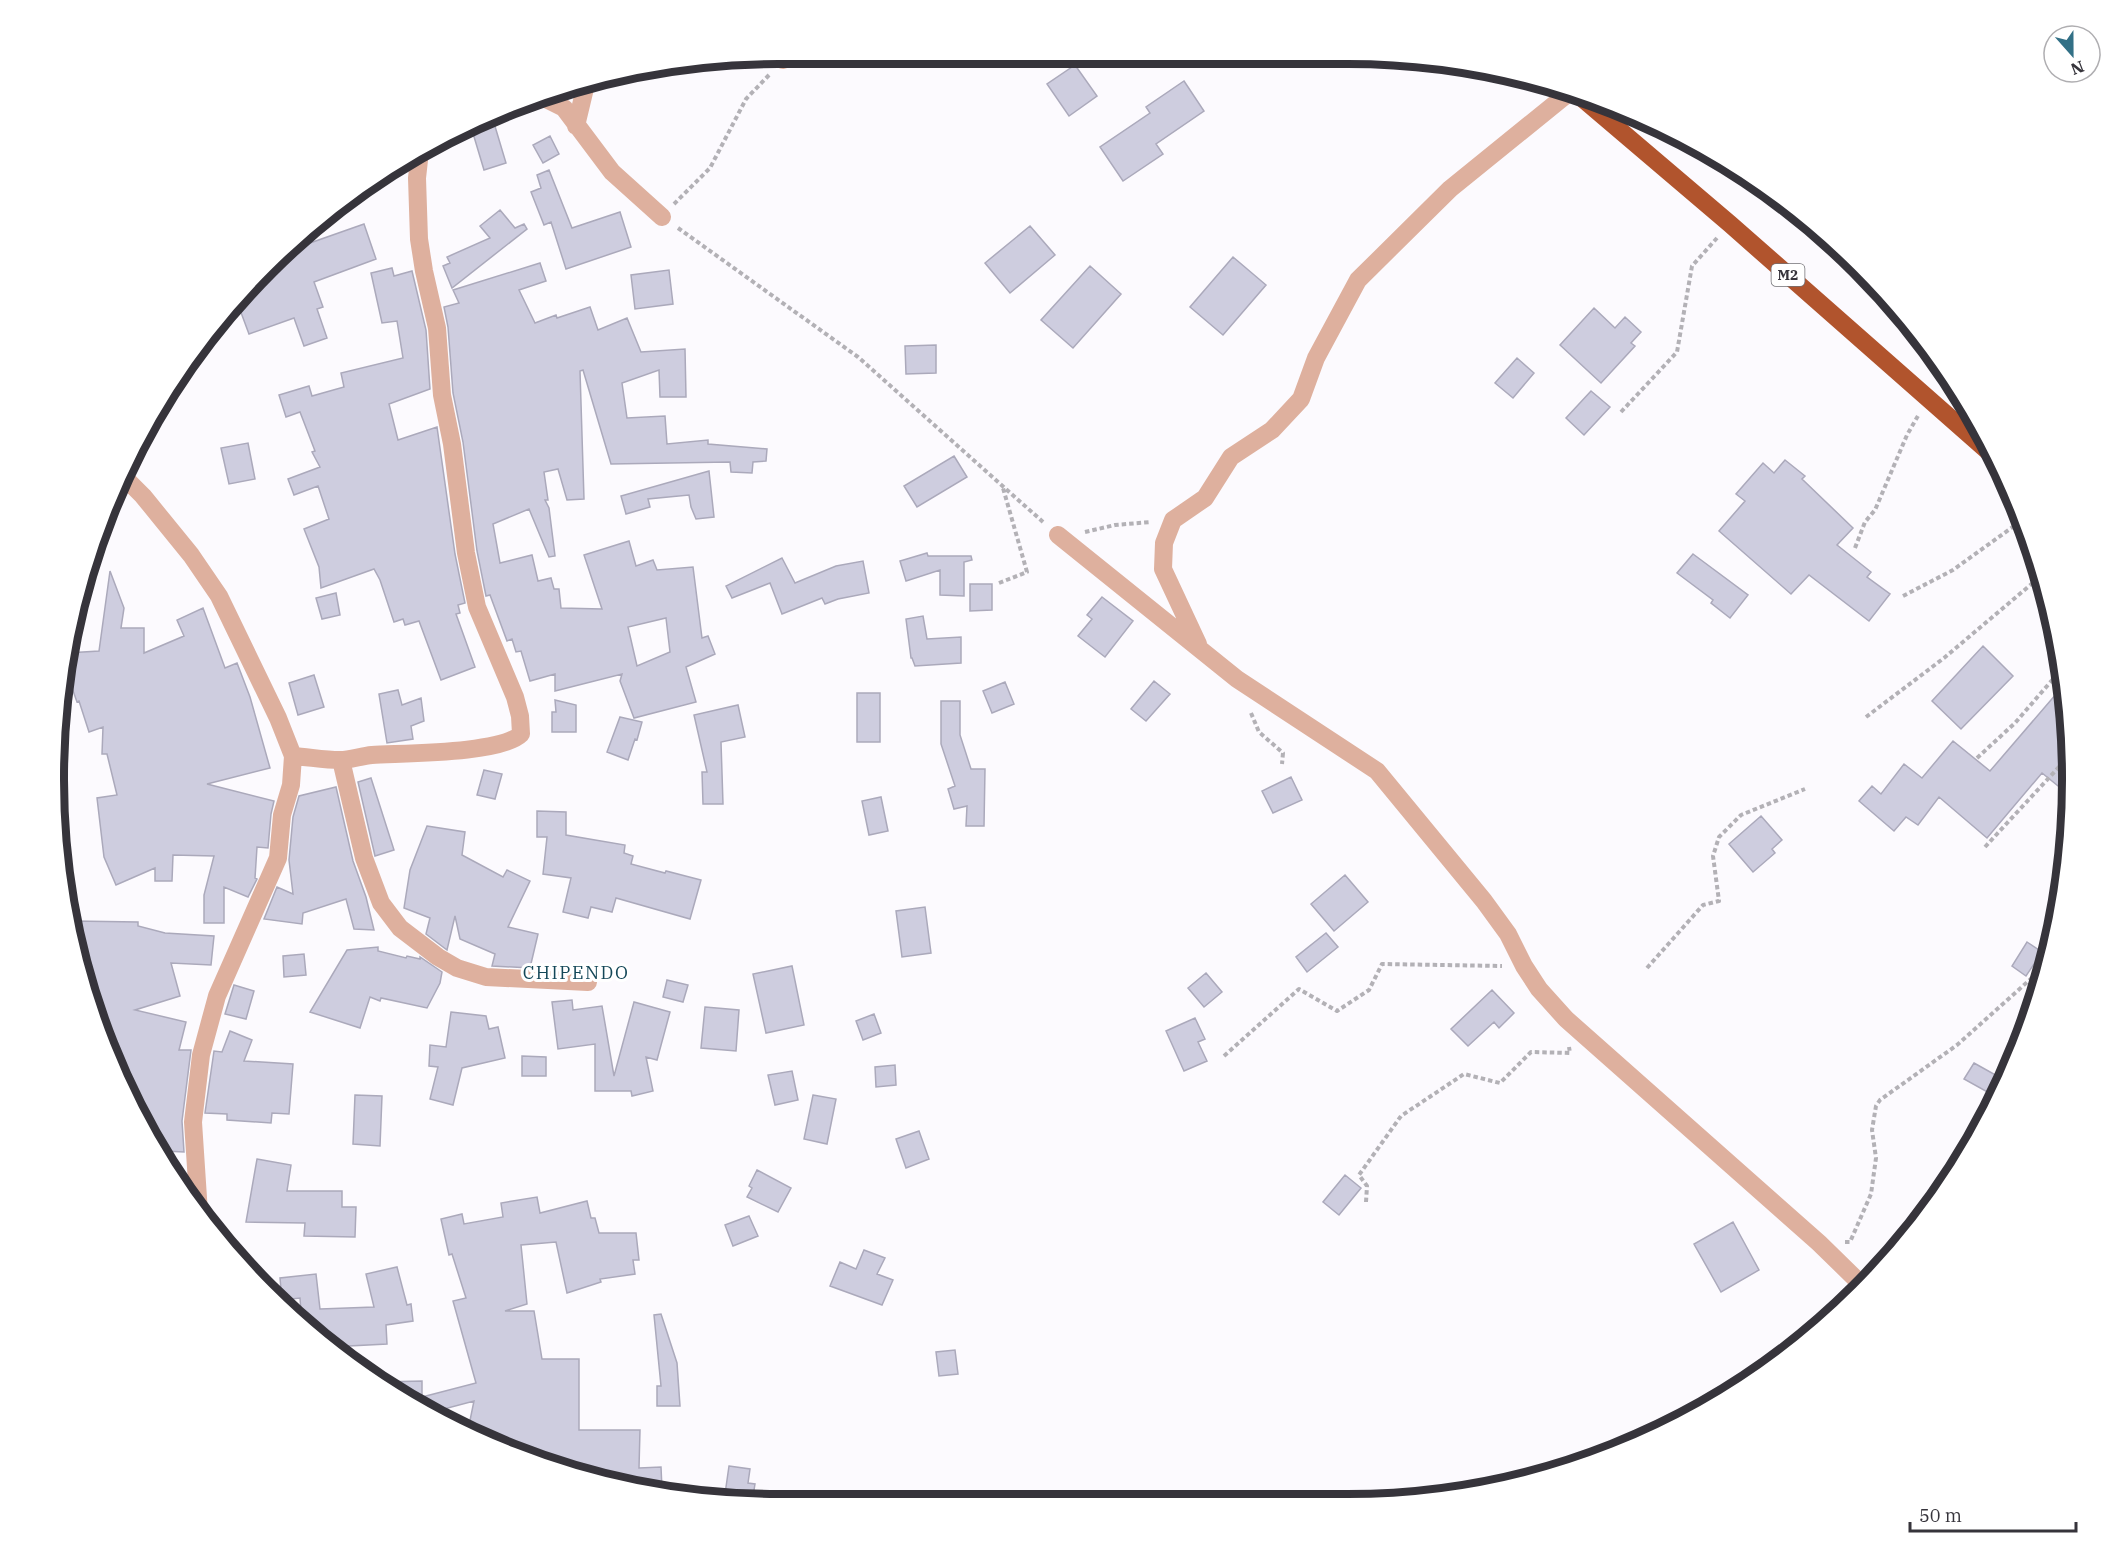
<svg xmlns="http://www.w3.org/2000/svg" width="2126" height="1558" font-family="'IBM Plex Serif',serif">
	<style>
		.building { fill: #cecddf; stroke: #aba9bb; stroke-width: 1.5; fill-rule: evenodd }
		.lines { fill: none; stroke-linecap: round; stroke-linejoin: round }
		.path { stroke: #b3b1b6; stroke-width: 4; stroke-dasharray: 4.5 3; stroke-linecap: butt }
		.street { stroke: #deb09e; stroke-width: 18 }
		.highway { stroke: #b1542d; stroke-width: 18 }
		.labels { text-anchor: middle; stroke-width: 6; stroke-linejoin: round; paint-order: stroke }
		.shield { fill: #fff; stroke: #727176; stroke-width: 1.5 }
		.shield-label { font-size: 14px; font-weight: bold; fill: #36343b }
		.quarter-label { font-size: 18px; letter-spacing: 1.5px; fill: #144758; stroke: #fff }
		.rim { fill: none; stroke: #36343b; stroke-width: 8 }
	</style>
	<rect width="100%" height="100%" fill="#fcfafe"/>
	<!-- building -->
	<path class="building" d="M 1075,65 L 1097,96 L 1069,116 L 1047,84 Z
		M 1184,81 L 1204,111 L 1156,144 L 1163,154 L 1123,181 L 1100,147 L 1150,113 L 1146,107 Z
		M 494,123 L 506,163 L 484,170 L 472,130 Z
		M 550,136 L 559,154 L 543,163 L 533,145 Z
		M 549,170 L 572,228 L 620,212 L 631,247 L 566,269 L 551,222 L 544,225 L 531,192 L 541,188 L 537,175 Z
		M 500,210 L 515,228 L 524,224 L 527,229 L 452,288 L 443,266 L 450,263 L 447,257 L 490,238 L 480,226 Z
		M 364,224 L 376,259 L 314,282 L 323,307 L 317,309 L 327,338 L 304,346 L 294,318 L 249,334 L 236,299 L 293,249 Z
		M 1030,226 L 1055,255 L 1010,293 L 985,263 Z
		M 1233,257 L 1266,285 L 1223,335 L 1190,307 Z
		M 540,263 L 546,281 L 519,290 L 535,323 L 556,315 L 557,318 L 590,307 L 598,330 L 627,318 L 641,352 L 685,349 L 686,397 L 660,397 L 659,370 L 622,383 L 627,418 L 665,416 L 667,444 L 708,440 L 708,444 L 767,449 L 766,461 L 753,462 L 752,473 L 731,472 L 730,462 L 611,464 L 583,370 L 580,371 L 584,499 L 567,500 L 558,469 L 544,472 L 548,500 L 545,500 L 549,508 L 555,556 L 549,557 L 529,509 L 493,524 L 500,563 L 532,555 L 538,581 L 551,578 L 554,589 L 559,589 L 561,608 L 602,609 L 584,555 L 629,541 L 636,566 L 653,560 L 657,570 L 693,567 L 702,638 L 708,636 L 715,654 L 686,667 L 696,702 L 634,718 L 620,681 L 622,674 L 555,691 L 555,674 L 530,681 L 521,651 L 516,652 L 512,639 L 507,641 L 490,595 L 486,596 L 477,551 L 463,442 L 453,393 L 448,327 L 444,307 L 459,303 L 453,290 ZM 666,618 L 670,652 L 637,666 L 628,627 Z
		M 1090,266 L 1121,294 L 1073,348 L 1041,320 Z
		M 392,268 L 394,276 L 412,271 L 426,330 L 430,389 L 389,404 L 398,440 L 437,427 L 455,554 L 465,603 L 458,605 L 460,613 L 456,614 L 475,667 L 441,680 L 419,621 L 405,625 L 403,619 L 394,622 L 380,580 L 374,569 L 321,588 L 319,567 L 304,529 L 329,519 L 318,486 L 294,495 L 288,479 L 320,467 L 312,452 L 315,451 L 300,412 L 286,417 L 279,395 L 309,386 L 312,396 L 344,387 L 341,373 L 403,358 L 397,321 L 382,323 L 371,273 Z
		M 669,270 L 673,304 L 635,309 L 631,275 Z
		M 1594,308 L 1615,328 L 1625,317 L 1641,332 L 1631,343 L 1635,346 L 1601,383 L 1560,345 Z
		M 936,345 L 936,373 L 906,374 L 905,346 Z
		M 1517,358 L 1534,373 L 1513,398 L 1495,383 Z
		M 1591,391 L 1610,407 L 1584,435 L 1566,418 Z
		M 248,443 L 255,479 L 229,484 L 221,448 Z
		M 954,456 L 967,477 L 917,507 L 904,486 Z
		M 1785,460 L 1805,476 L 1802,479 L 1853,528 L 1837,545 L 1871,572 L 1867,577 L 1890,594 L 1869,621 L 1809,575 L 1791,594 L 1719,531 L 1745,501 L 1736,494 L 1763,463 L 1774,473 Z
		M 709,471 L 714,517 L 696,519 L 691,507 L 689,495 L 648,499 L 650,507 L 626,514 L 621,496 Z
		M 927,553 L 928,556 L 971,556 L 972,560 L 964,562 L 964,596 L 940,595 L 940,570 L 906,581 L 900,561 Z
		M 1693,554 L 1748,595 L 1730,618 L 1711,603 L 1713,600 L 1677,573 Z
		M 782,558 L 795,583 L 836,566 L 863,561 L 869,593 L 838,599 L 825,604 L 822,598 L 782,614 L 770,583 L 732,598 L 726,586 Z
		M 110,571 L 124,608 L 121,628 L 144,628 L 144,653 L 184,636 L 177,620 L 203,608 L 225,668 L 237,663 L 250,697 L 270,768 L 207,784 L 274,801 L 271,814 L 268,848 L 257,847 L 255,878 L 257,879 L 248,897 L 224,887 L 224,923 L 204,923 L 204,895 L 214,856 L 173,855 L 172,881 L 155,881 L 155,868 L 116,885 L 104,857 L 97,798 L 117,795 L 107,754 L 102,754 L 103,727 L 89,732 L 79,701 L 77,702 L 71,685 L 66,685 L 65,665 L 67,653 L 99,651 Z
		M 970,584 L 992,584 L 992,610 L 970,611 Z
		M 336,593 L 340,615 L 322,619 L 316,598 Z
		M 1102,597 L 1133,621 L 1105,657 L 1078,636 L 1092,619 L 1087,615 Z
		M 923,616 L 927,639 L 961,637 L 961,663 L 915,666 L 912,658 L 911,658 L 906,619 Z
		M 1983,646 L 2013,676 L 1961,729 L 1932,701 Z
		M 314,675 L 324,707 L 298,715 L 289,683 Z
		M 1154,681 L 1170,694 L 1146,721 L 1131,709 Z
		M 1005,682 L 1014,704 L 992,713 L 983,691 Z
		M 2063,686 L 2070,731 L 2068,794 L 2042,773 L 1987,838 L 1939,797 L 1918,825 L 1906,817 L 1894,831 L 1859,801 L 1872,786 L 1881,794 L 1904,764 L 1922,778 L 1953,741 L 1990,771 Z
		M 398,690 L 402,705 L 421,698 L 424,721 L 411,726 L 413,739 L 387,743 L 379,694 Z
		M 857,693 L 880,693 L 880,742 L 857,742 Z
		M 555,700 L 576,705 L 576,732 L 552,732 L 552,712 L 556,712 Z
		M 941,701 L 960,701 L 960,735 L 971,769 L 985,769 L 984,826 L 966,826 L 967,806 L 954,809 L 948,789 L 955,786 L 941,744 Z
		M 738,705 L 745,737 L 721,742 L 723,804 L 703,804 L 702,772 L 707,772 L 694,715 Z
		M 620,717 L 642,722 L 637,740 L 635,739 L 628,760 L 607,752 Z
		M 484,770 L 502,774 L 495,799 L 477,795 Z
		M 1291,777 L 1302,800 L 1273,813 L 1262,791 Z
		M 371,778 L 394,850 L 375,856 L 358,782 Z
		M 336,787 L 353,861 L 366,897 L 374,930 L 354,929 L 346,899 L 303,913 L 302,924 L 264,919 L 277,887 L 293,894 L 289,860 L 293,817 L 299,796 Z
		M 881,797 L 888,831 L 869,835 L 862,801 Z
		M 537,811 L 566,812 L 566,835 L 625,845 L 624,853 L 633,856 L 631,864 L 665,873 L 666,871 L 701,880 L 690,919 L 616,898 L 612,912 L 591,907 L 588,918 L 563,912 L 571,878 L 543,874 L 547,837 L 537,837 Z
		M 1761,816 L 1782,840 L 1772,849 L 1775,853 L 1753,872 L 1729,844 Z
		M 427,826 L 465,832 L 462,855 L 503,877 L 507,870 L 530,881 L 508,927 L 538,934 L 530,968 L 492,966 L 495,954 L 460,939 L 455,916 L 447,950 L 426,934 L 430,918 L 404,908 L 410,870 Z
		M 1345,875 L 1368,902 L 1334,931 L 1311,904 Z
		M 925,907 L 931,953 L 902,957 L 896,911 Z
		M 73,921 L 138,922 L 138,926 L 165,933 L 214,936 L 211,965 L 171,963 L 180,996 L 135,1010 L 186,1022 L 179,1050 L 191,1050 L 182,1121 L 184,1152 L 164,1151 L 131,1094 L 132,1082 L 123,1080 L 118,1072 L 121,1057 L 109,1055 L 103,1033 L 105,1033 L 96,987 L 91,987 Z
		M 1326,933 L 1338,947 L 1307,972 L 1296,957 Z
		M 2027,942 L 2042,952 L 2026,976 L 2012,966 Z
		M 378,947 L 378,951 L 406,958 L 407,956 L 420,959 L 420,957 L 442,972 L 440,983 L 427,1008 L 381,998 L 380,1001 L 370,997 L 360,1028 L 310,1012 L 347,950 Z
		M 304,954 L 306,975 L 284,977 L 283,956 Z
		M 792,966 L 804,1025 L 766,1033 L 753,974 Z
		M 1206,973 L 1222,992 L 1204,1007 L 1188,988 Z
		M 667,980 L 688,985 L 683,1002 L 663,997 Z
		M 234,985 L 254,991 L 246,1019 L 225,1014 Z
		M 1492,990 L 1514,1013 L 1499,1028 L 1494,1022 L 1468,1046 L 1451,1029 Z
		M 572,1000 L 573,1010 L 602,1006 L 614,1076 L 634,1002 L 670,1012 L 657,1060 L 646,1057 L 653,1091 L 632,1096 L 631,1091 L 595,1091 L 595,1044 L 558,1049 L 552,1002 Z
		M 705,1007 L 739,1010 L 736,1051 L 701,1048 Z
		M 451,1012 L 486,1016 L 489,1029 L 498,1027 L 505,1058 L 462,1068 L 453,1105 L 430,1099 L 438,1067 L 429,1066 L 430,1045 L 446,1047 Z
		M 874,1014 L 881,1033 L 863,1040 L 856,1021 Z
		M 1195,1018 L 1205,1039 L 1198,1042 L 1207,1061 L 1184,1071 L 1166,1031 Z
		M 230,1031 L 252,1040 L 244,1061 L 293,1064 L 289,1114 L 272,1113 L 271,1123 L 227,1120 L 227,1114 L 205,1113 L 214,1051 L 222,1052 Z
		M 522,1056 L 546,1057 L 546,1076 L 522,1076 Z
		M 1974,1063 L 2001,1078 L 1991,1094 L 1964,1079 Z
		M 895,1065 L 896,1085 L 876,1087 L 875,1067 Z
		M 792,1071 L 798,1100 L 775,1105 L 768,1075 Z
		M 355,1095 L 382,1096 L 380,1146 L 353,1144 Z
		M 813,1095 L 836,1099 L 827,1144 L 804,1139 Z
		M 919,1131 L 929,1159 L 906,1168 L 896,1139 Z
		M 257,1159 L 291,1165 L 287,1191 L 342,1191 L 342,1207 L 356,1207 L 355,1237 L 304,1236 L 305,1223 L 246,1222 Z
		M 757,1170 L 791,1188 L 778,1212 L 747,1197 L 752,1188 L 749,1186 Z
		M 1345,1175 L 1361,1188 L 1339,1215 L 1323,1202 Z
		M 537,1197 L 540,1213 L 587,1201 L 591,1218 L 595,1218 L 599,1233 L 636,1233 L 639,1260 L 633,1260 L 635,1274 L 600,1279 L 601,1282 L 567,1293 L 556,1242 L 521,1245 L 527,1304 L 505,1311 L 534,1311 L 542,1359 L 579,1359 L 579,1430 L 640,1430 L 639,1468 L 661,1467 L 662,1489 L 546,1466 L 468,1430 L 474,1401 L 429,1413 L 417,1407 L 382,1382 L 422,1381 L 422,1397 L 476,1383 L 453,1301 L 466,1298 L 452,1254 L 449,1255 L 441,1219 L 462,1214 L 464,1224 L 503,1217 L 501,1203 Z
		M 749,1216 L 758,1236 L 733,1246 L 725,1225 Z
		M 1733,1222 L 1759,1270 L 1721,1292 L 1694,1244 Z
		M 864,1250 L 885,1258 L 877,1274 L 893,1280 L 882,1305 L 830,1286 L 840,1262 L 856,1269 Z
		M 397,1267 L 407,1305 L 411,1304 L 413,1321 L 386,1325 L 387,1344 L 349,1346 L 355,1363 L 302,1325 L 300,1298 L 282,1300 L 280,1278 L 316,1274 L 320,1309 L 374,1307 L 366,1274 Z
		M 661,1314 L 677,1363 L 680,1406 L 657,1406 L 657,1386 L 661,1386 L 654,1315 Z
		M 955,1350 L 958,1374 L 939,1376 L 936,1352 Z
		M 729,1466 L 750,1469 L 748,1483 L 755,1484 L 752,1502 L 724,1501 Z"/>
	<g class="lines">
		<!-- path -->
		<path class="path" d="M 674,204 L 710,168 L 746,99 L 770,74
			M 678,228 L 858,357 L 1043,522
			M 1621,412 L 1677,352 L 1692,266 L 1717,238
			M 1085,532 L 1115,525 L 1151,522
			M 1855,548 L 1865,522 L 1875,510 L 1907,435 L 1919,414
			M 999,583 L 1027,572 L 1003,488
			M 1903,596 L 1953,570 L 2021,521
			M 1251,713 L 1259,732 L 1283,753 L 1282,764
			M 1866,717 L 1944,658 L 2041,576
			M 1977,758 L 2015,723 L 2060,671
			M 1985,847 L 2070,755
			M 1647,968 L 1703,905 L 1719,901 L 1713,856 L 1719,837 L 1741,815 L 1805,789
			M 1224,1056 L 1299,989 L 1337,1011 L 1369,990 L 1382,964 L 1502,966
			M 1366,1202 L 1367,1186 L 1359,1175 L 1401,1116 L 1464,1074 L 1500,1083 L 1531,1052 L 1570,1053 L 1569,1047
			M 1845,1242 L 1850,1242 L 1871,1194 L 1876,1158 L 1872,1130 L 1876,1106 L 1880,1100 L 1957,1045 L 2044,967"/>
		<!-- street -->
		<path class="street" d="M 783,60 L 788,54
			M 542,97 L 564,108 L 612,172 L 662,217
			M 576,126 L 587,80
			M 122,475 L 143,496 L 191,555 L 219,596 L 278,718 L 293,756 L 291,785 L 282,815 L 278,858 L 217,996 L 201,1055 L 193,1122 L 199,1213
			M 1058,535 L 1237,679 L 1377,771 L 1484,901 L 1508,934 L 1524,966 L 1539,989 L 1566,1019 L 1819,1243 L 1862,1285
			M 1198,644 L 1163,569 L 1164,543 L 1173,520 L 1205,498 L 1231,457 L 1272,430 L 1301,399 L 1316,358 L 1358,280 L 1450,189 L 1571,91
			M 293,756 C 309,757 324,760 340,760 C 350,760 361,756 372,755 C 403,753 501,754 521,734 L 520,716 L 515,697 L 477,607 L 466,553 L 452,444 L 442,395 L 437,328 L 424,271 L 419,239 L 417,178 L 420,151
			M 341,760 L 364,858 L 381,903 L 400,928 L 438,957 L 457,968 L 486,977 L 588,982"/>
		<!-- highway -->
		<path class="highway" d="M 1576,93 L 1730,224 L 1998,460"/>
	</g>
	<g class="labels">
		<!-- shield labels -->
		<rect class="shield" x="1771.5" y="264" width="33" height="22" rx="4.5"/>
		<g class="shield-label">
			<text x="1788" y="280">M2</text>
		</g>
		<!-- quarter labels -->
		<g class="quarter-label">
			<text x="576" y="979">CHIPENDO</text>
		</g>
	</g>
	<!-- crop -->
	<path d="M0 0H2126V1558H0ZM778 64H1348A714 714 0 0 1 2062 778V780A714 714 0 0 1 1348 1494H778A714 714 0 0 1 64 780V778A714 714 0 0 1 778 64Z" fill="#fff" fill-rule="evenodd"/>
	<path class="rim" d="M778 64H1348A714 714 0 0 1 2062 778V780A714 714 0 0 1 1348 1494H778A714 714 0 0 1 64 780V778A714 714 0 0 1 778 64Z"/>
	<!-- north arrow -->
	<g transform="translate(2072 54) rotate(159)"><circle r="28" fill="#ffffff" stroke="#afaeb1" stroke-width="1.5"/>
	<path d="M0-4.5L10 22L0 15L-10 22Z" fill="#327086"/>
	<text y="-9" font-size="16" font-weight="bold" text-anchor="middle" fill="#36343b">N</text>
	</g>
	<!-- scale -->
	<path d="M1910 1522v9h166v-9" fill="none" stroke="#36343b" stroke-width="3"/>
	<text x="1919" y="1522" font-size="18" fill="#36343b" stroke="#ffffff" stroke-width="4.5" paint-order="stroke">50 m</text>
</svg>
